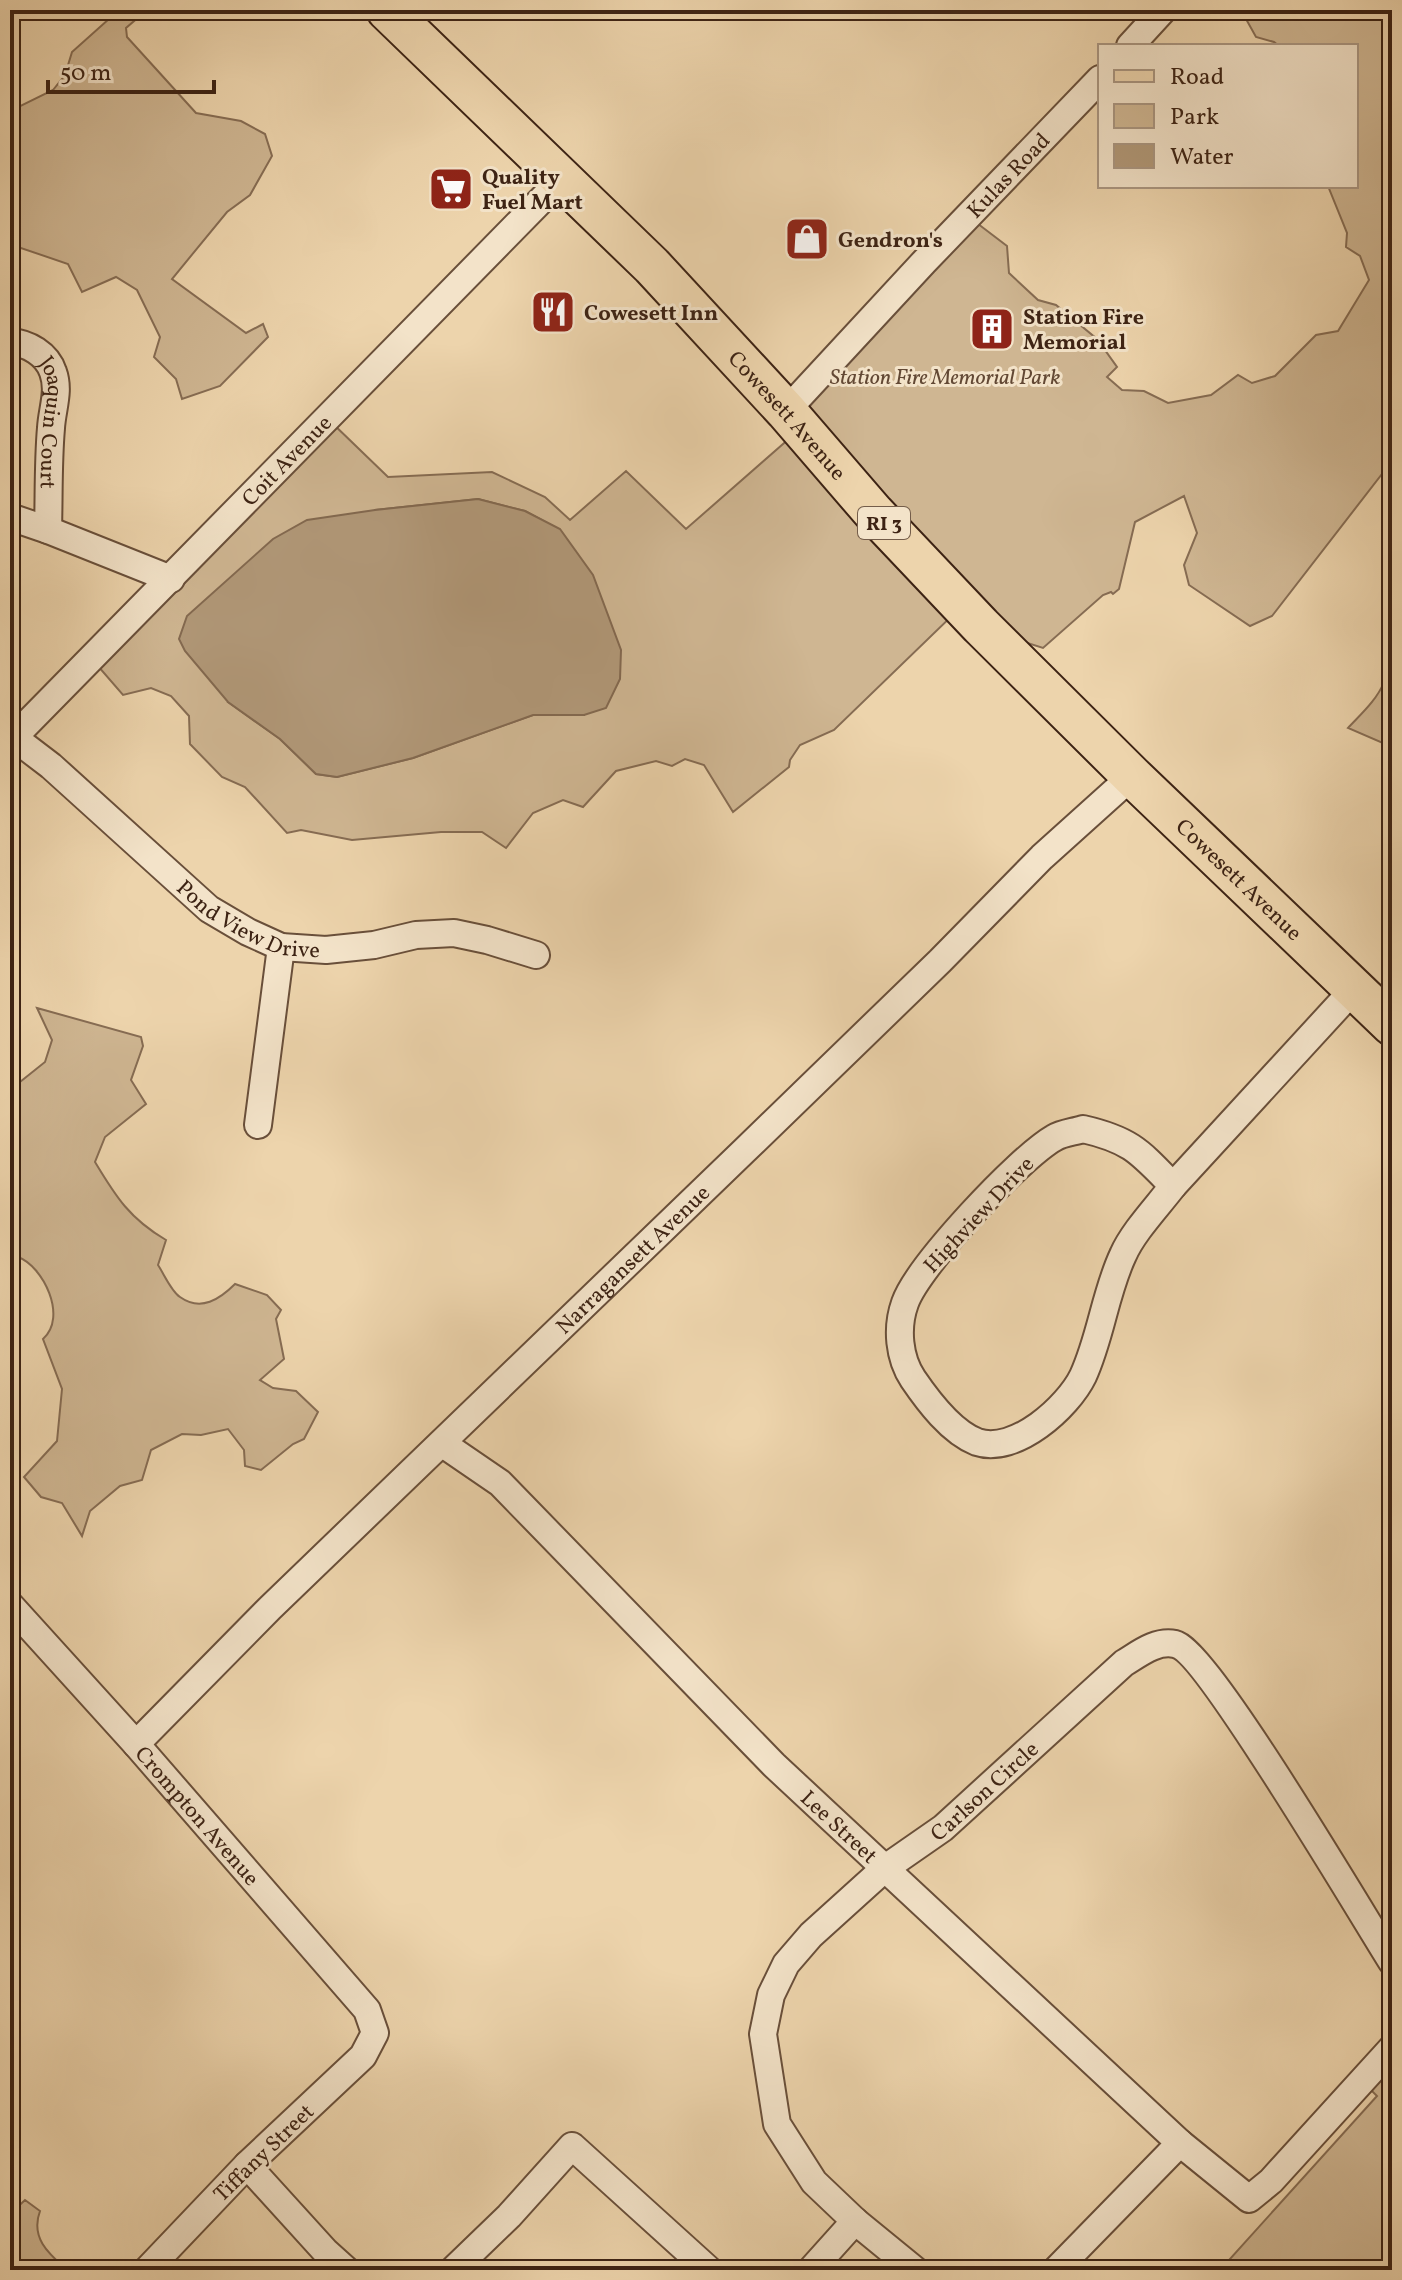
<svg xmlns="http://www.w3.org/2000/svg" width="1402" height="2280" font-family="Vollkorn,serif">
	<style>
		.green { fill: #cfb692; stroke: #866c53; stroke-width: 2; fill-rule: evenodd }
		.water { fill: #b19878; stroke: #836950; stroke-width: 2 }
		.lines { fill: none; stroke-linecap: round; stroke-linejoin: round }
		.minor-casing { stroke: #694f3a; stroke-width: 30 }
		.primary-casing { stroke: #3d2314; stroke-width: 44 }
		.minor { stroke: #f3e3c9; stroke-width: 26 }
		.primary { stroke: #edd4ac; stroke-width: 40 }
		.labels { text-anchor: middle; stroke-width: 6; stroke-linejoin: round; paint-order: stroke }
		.shield { fill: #f3e3c9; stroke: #745d4a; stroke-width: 2 }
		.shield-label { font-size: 20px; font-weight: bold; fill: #3d2314 }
		.street-label { font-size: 22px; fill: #3d2314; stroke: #f3e3c9 }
		.poi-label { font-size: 22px; font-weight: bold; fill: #3d2314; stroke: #f3e3c9; text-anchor: start }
		.park-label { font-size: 22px; font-style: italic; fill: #624834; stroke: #f3e3c9 }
	</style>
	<rect width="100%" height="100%" fill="#edd4ac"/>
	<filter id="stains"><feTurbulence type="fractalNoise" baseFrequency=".0025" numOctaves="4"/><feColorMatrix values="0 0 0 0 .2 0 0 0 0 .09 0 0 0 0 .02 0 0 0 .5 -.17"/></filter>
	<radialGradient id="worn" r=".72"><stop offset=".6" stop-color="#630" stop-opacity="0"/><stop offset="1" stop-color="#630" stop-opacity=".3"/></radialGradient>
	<!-- green -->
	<path class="green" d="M 119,10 L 147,10 L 126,28 L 127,37 L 196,113 L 241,121 L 265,134 L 272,156 L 250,195 L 227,212 L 172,279 L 246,333 L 263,324 L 268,337 L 220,386 L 182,399 L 176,379 L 154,357 L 160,337 L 137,290 L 116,277 L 82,292 L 68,264 L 21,248 L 10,252 L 10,111 L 53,90 L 65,75 L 72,52 Z
		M 1241,10 L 1392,10 L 1392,461 L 1272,616 L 1250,626 L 1189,585 L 1184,565 L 1197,533 L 1184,496 L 1135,522 L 1119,589 L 1113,594 L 1111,592 L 1103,595 L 1043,648 L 999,634 L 961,607 L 834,730 L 800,745 L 790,760 L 789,767 L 733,812 L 704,765 L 685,759 L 672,766 L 656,761 L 616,771 L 583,807 L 563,800 L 533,813 L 506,848 L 482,832 L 441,832 L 352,840 L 301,830 L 287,833 L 245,787 L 222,777 L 190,744 L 189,716 L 171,696 L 151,688 L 123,695 L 91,658 L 330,421 L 388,477 L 492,472 L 545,497 L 570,520 L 626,471 L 686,529 L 799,430 L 801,415 L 969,217 L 1007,246 L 1009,273 L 1038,300 L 1056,305 L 1097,339 L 1117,367 L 1107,377 L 1122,390 L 1144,391 L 1168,403 L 1211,395 L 1238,375 L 1252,383 L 1275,376 L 1316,335 L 1338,331 L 1369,280 L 1360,256 L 1346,247 L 1347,233 L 1328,186 L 1356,186 L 1356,46 L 1279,46 L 1274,42 L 1256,37 ZM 478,499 L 525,511 L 558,529 L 584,715 L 533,715 L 413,758 L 337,777 L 316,774 L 280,739 L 228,702 L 375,510 Z
		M 1392,652 L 1392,747 L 1348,728 C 1360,715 1377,700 1384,682 C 1388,670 1382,667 1392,652 Z
		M 37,1008 L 141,1037 L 143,1046 L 131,1080 L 146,1104 L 105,1137 L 95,1162 C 116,1197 130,1219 166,1240 L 158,1265 C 164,1274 171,1291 180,1297 C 201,1312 220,1299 235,1284 L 267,1295 L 281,1310 L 276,1319 L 284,1359 L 260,1380 L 273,1388 L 296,1391 L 318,1412 L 304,1439 L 293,1444 L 261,1470 L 245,1466 L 244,1450 L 228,1429 L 201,1435 L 182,1434 L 151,1450 L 142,1480 L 120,1486 L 90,1511 L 82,1536 L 62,1503 L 41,1497 L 24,1477 L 57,1441 L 62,1389 L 43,1339 C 68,1317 43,1266 18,1257 L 10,1234 L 10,1090 L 45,1062 L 52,1040 Z
		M 1392,2049 L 1392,2270 L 1220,2270 L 1377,2096 L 1363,2082 Z
		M 25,2200 L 40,2211 C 30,2238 49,2254 67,2270 L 10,2270 L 10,2214 Z"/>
	<!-- water -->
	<path class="water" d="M 478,499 L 525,511 L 560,529 L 593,575 L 621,650 L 620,679 L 606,708 L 584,715 L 533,715 L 413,758 L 337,777 L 316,774 L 280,739 L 228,702 L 185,651 L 179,639 L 187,616 L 273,539 L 307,520 L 375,510 Z"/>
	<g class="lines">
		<!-- minor casing -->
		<g class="minor-casing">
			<g id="minor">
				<path d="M 1130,46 L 1163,10"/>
				<path id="s1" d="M 10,342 C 28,343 47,354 53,372 C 60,391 52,409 51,428 C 48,462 49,496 48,530 L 10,517"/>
				<path id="s2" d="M 786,411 L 924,262 L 1100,79"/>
				<path d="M 48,530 L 171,579"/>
				<path id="s3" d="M 13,737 L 51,766 L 209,909 L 248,932 L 281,947 L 326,950 L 374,945 L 416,935 L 454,933 L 487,940 L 536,955"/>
				<path id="s4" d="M 10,741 L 561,180"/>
				<path d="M 258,1125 L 281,947"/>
				<path d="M 1083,1129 C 1131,1140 1140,1152 1173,1186 C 1157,1207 1133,1232 1123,1255 C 1105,1293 1101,1337 1083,1376 C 1068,1407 1015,1455 977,1442 C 951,1432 928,1401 913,1379 C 899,1358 896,1328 905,1303 C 918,1266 1019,1158 1054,1138 C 1062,1133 1074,1132 1083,1129 Z"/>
				<path d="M 1173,1186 L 1354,989"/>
				<path id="s5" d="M 443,1444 L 500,1483 L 774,1765 L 1180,2143 L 1249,2199 L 1271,2181 L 1392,2048"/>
				<path id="s6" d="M 10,1605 L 136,1744 L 367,2010 L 375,2033 L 363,2056 L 247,2165 L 147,2270"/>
				<path id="s7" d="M 136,1744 L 270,1608 L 744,1151 L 940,961 L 1042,857 L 1132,776"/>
				<path d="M 247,2165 L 326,2252 L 346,2270"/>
				<path d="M 453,2270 L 509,2216 L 572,2146 L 709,2270"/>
				<path d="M 811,2270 L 855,2221"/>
				<path id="s8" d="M 915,2270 L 855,2221 L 814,2182 L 777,2124 L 763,2034 L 771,1995 L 786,1964 L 811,1935 L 884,1869 L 943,1828 L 1124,1663 C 1139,1654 1156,1640 1175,1644 C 1207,1651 1364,1918 1392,1962"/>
				<path d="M 1056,2270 L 1180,2143"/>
			</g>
		</g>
		<!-- primary casing -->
		<g class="primary-casing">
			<g id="primary">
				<path id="s9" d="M 387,10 L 652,266 L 786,411 L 874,513 L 981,626 L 1132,776 L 1392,1025"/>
			</g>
		</g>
		<!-- minor -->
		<use href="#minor" class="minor"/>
		<!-- primary -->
		<use href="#primary" class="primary"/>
	</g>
	<!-- icons -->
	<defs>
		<g id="supermarket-square" transform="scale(2.3)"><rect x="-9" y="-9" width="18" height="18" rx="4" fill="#8f2418" stroke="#f3e3c9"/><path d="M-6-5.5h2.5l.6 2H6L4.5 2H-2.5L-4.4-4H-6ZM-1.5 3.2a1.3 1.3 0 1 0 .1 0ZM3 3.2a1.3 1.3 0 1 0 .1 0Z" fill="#fff"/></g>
		<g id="shop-square" transform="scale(2.3)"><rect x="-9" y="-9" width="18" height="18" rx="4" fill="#8f2418" stroke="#f3e3c9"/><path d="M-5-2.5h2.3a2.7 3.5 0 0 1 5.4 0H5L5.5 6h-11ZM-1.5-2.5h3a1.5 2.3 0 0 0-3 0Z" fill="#fff"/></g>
		<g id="restaurant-square" transform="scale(2.3)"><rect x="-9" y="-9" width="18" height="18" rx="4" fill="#8f2418" stroke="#f3e3c9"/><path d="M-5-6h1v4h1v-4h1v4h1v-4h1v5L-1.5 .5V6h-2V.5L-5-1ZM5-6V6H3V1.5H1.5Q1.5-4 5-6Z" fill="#fff"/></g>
		<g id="building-square" transform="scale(2.3)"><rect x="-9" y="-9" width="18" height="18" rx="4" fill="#8f2418" stroke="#f3e3c9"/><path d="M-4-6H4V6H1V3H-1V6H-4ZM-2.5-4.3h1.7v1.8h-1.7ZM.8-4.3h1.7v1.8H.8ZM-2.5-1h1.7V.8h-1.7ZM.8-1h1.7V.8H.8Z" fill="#fff"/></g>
	</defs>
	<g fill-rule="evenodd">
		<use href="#supermarket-square" x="451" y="189"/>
		<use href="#shop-square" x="807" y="239"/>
		<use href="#restaurant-square" x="553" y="312"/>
		<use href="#building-square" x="992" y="329"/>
	</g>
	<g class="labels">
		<!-- shield labels -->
		<rect class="shield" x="858" y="507" width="52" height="32" rx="6"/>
		<g class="shield-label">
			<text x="884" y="530">RI 3</text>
		</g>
		<!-- street labels -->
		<g class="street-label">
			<text dy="8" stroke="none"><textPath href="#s2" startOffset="324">Kulas Road</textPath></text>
			<text dy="8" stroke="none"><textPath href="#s9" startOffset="570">Cowesett Avenue</textPath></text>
			<text dy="8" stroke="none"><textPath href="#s1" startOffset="106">Joaquin Court</textPath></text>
			<text dy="8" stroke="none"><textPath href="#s4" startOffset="394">Coit Avenue</textPath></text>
			<text dy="8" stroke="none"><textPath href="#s9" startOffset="1218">Cowesett Avenue</textPath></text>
			<text dy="8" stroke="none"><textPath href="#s3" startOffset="302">Pond View Drive</textPath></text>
			<text transform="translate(978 1214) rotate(-47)" y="8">Highview Drive</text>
			<text dy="8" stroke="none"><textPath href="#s7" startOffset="694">Narragansett Avenue</textPath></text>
			<text dy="8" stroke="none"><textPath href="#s8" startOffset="632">Carlson Circle</textPath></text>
			<text dy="8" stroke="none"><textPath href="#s6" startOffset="282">Crompton Avenue</textPath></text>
			<text dy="8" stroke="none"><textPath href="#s5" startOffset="552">Lee Street</textPath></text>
			<text transform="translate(263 2152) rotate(-44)" y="8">Tiffany Street</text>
		</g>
		<!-- poi labels -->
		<g class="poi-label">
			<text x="482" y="184">Quality<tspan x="482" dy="25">Fuel Mart</tspan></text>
			<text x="838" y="247">Gendron's</text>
			<text x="584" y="320">Cowesett Inn</text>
			<text x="1023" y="324">Station Fire<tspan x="1023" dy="25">Memorial</tspan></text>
		</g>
		<!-- park labels -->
		<g class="park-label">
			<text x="945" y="384">Station Fire Memorial Park</text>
		</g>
	</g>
	<!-- margin -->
	<rect width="1402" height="2280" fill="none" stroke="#edd4ac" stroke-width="40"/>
	<rect x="12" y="12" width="1378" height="2256" fill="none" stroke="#3d2314" stroke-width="4"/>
	<rect x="20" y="20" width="1362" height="2240" fill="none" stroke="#3d2314" stroke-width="2"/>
	<!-- legend -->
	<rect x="1098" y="44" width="260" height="144" fill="#f3e3c9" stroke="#aa9681" stroke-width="2"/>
	<rect x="1114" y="70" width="40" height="12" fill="#edd4ac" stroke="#aa9681" stroke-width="2"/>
	<text x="1170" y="84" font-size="24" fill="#3d2314">Road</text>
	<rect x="1114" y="104" width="40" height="24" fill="#cfb692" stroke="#aa9681" stroke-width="2"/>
	<text x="1170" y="124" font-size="24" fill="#3d2314">Park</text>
	<rect x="1114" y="144" width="40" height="24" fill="#b19878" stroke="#aa9681" stroke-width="2"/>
	<text x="1170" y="164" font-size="24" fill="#3d2314">Water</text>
	<!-- scale -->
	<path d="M48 80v12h166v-12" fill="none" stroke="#3d2314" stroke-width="4"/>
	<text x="60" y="80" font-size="24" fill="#3d2314" stroke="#f3e3c9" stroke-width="6" paint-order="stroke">50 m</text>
	<rect width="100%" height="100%" filter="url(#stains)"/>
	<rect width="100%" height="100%" fill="url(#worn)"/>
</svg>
